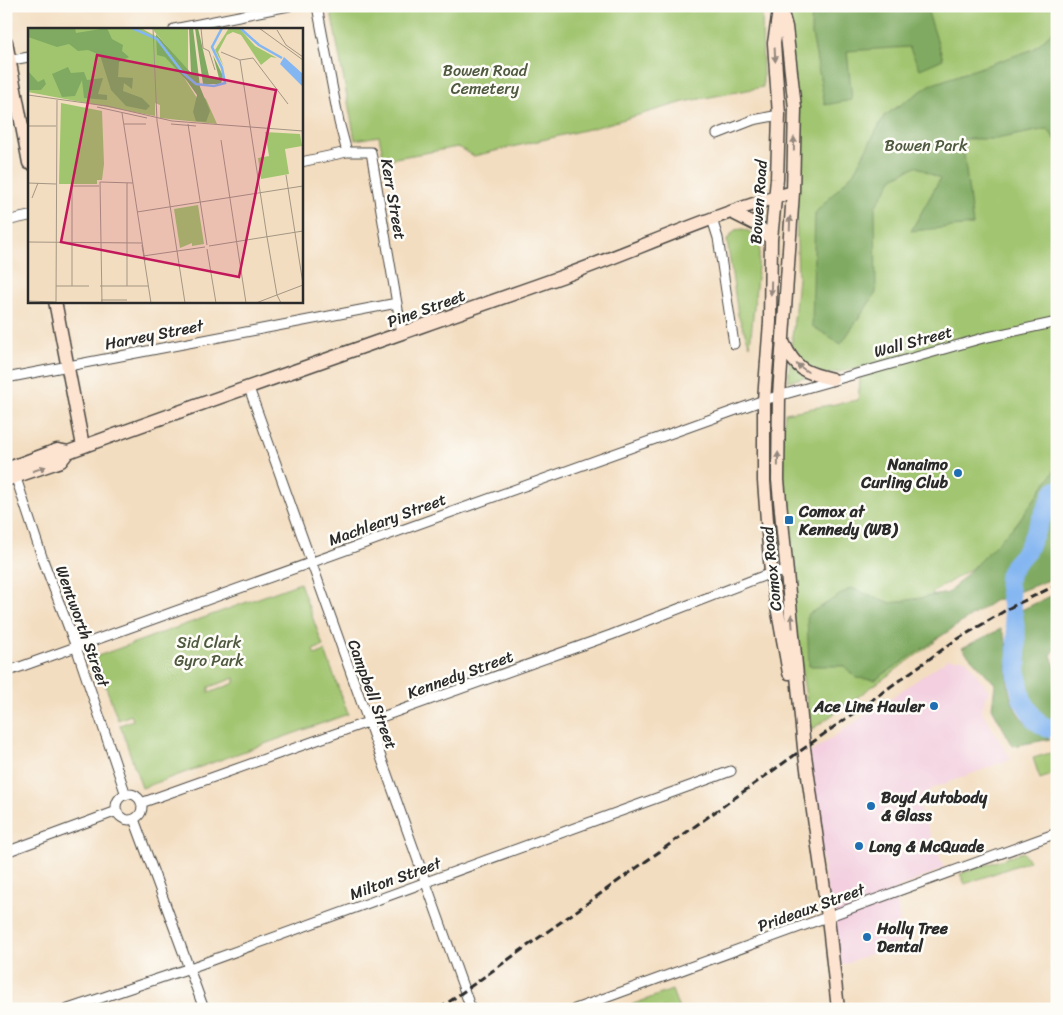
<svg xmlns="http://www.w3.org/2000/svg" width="1063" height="1015" font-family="Sriracha,sans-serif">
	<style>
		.built { fill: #f3cfdf }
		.green { fill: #a1c56f; stroke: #66784d; fill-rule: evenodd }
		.forest { fill: #80aa62; stroke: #566a46 }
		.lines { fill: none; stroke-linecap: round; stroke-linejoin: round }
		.river { stroke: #84b6f1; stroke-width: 19 }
		.street-casing { stroke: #494641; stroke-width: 11 }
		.secondary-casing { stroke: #494641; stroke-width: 15 }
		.street { stroke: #fff; stroke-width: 9 }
		.secondary { stroke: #fde4d1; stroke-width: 12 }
		.rail { stroke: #2b2b2b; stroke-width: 3; stroke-dasharray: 8 4; stroke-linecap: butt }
		.oneway { fill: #94887e }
		.poi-dot { fill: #1f6fb2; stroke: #fdfcf7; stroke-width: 2 }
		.labels { text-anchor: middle; stroke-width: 5; stroke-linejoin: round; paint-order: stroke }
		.park-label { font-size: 16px; fill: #4e593f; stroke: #fdfcf7 }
		.street-label { font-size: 16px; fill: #2b2b2b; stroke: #fdfcf7 }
		.poi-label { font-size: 16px; font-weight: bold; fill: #2b2b2b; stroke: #fdfcf7; text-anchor: start }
		.inset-river { fill: none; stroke: #84b6f1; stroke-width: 2.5 }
		.inset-road { fill: none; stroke: #a39684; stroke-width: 1 }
		.view { fill: #c2185b; fill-opacity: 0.15; stroke: #c2185b; stroke-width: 2.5 }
		.inset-edge { fill: none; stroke: #2b2b2b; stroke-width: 2.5 }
	</style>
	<rect width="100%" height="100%" fill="#fdfcf7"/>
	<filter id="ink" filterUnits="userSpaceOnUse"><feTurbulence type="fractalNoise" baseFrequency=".02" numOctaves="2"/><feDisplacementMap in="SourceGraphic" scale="10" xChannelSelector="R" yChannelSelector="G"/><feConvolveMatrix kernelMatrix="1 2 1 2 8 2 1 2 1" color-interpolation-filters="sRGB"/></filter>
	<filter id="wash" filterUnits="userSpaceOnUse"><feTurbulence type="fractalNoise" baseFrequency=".0096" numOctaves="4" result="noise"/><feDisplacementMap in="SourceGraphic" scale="20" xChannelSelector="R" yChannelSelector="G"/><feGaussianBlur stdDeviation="1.12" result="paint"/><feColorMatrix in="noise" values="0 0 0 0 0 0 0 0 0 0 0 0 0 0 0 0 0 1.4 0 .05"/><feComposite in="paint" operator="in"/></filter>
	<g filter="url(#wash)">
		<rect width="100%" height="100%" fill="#f3ddc0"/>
		<!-- built -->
		<path class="built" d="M 948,659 L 966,659 L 989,691 L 981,710 L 1011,759 L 933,788 L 917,800 L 944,868 L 895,890 L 903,941 L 837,967 L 808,754 Z"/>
		<!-- green -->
		<path class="green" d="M 330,6 L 762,6 L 763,87 L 684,102 L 597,127 L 474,156 L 458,147 L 384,160 L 379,136 L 355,140 Z
			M 790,6 L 1057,6 L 1057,505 L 988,558 L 932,593 L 949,619 L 929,632 L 935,642 L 811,730 L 776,505 L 785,413 L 858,400 L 861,368 L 788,381 L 798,278 Z
			M 743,229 L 750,232 L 760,247 L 750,346 L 738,315 L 727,240 L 735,230 Z
			M 300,583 L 323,646 L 313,650 L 315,655 L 325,651 L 348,714 L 142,788 L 120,725 L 133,720 L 131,715 L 118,720 L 95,657 ZM 235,678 L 235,683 L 209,693 L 209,687 Z
			M 1057,751 L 1057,773 L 1040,779 L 1033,758 Z
			M 1023,852 L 1029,861 L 965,884 L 960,874 Z
			M 672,990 L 679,1009 L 620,1009 Z"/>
		<!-- forest -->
		<path class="forest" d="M 812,6 L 926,6 L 943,59 L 920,69 L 909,47 L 847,51 L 852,100 L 825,105 L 811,29 Z
			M 1057,27 L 1057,141 L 1047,129 L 996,139 L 962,139 L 973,225 L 911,231 L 940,179 L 916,166 L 893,178 L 875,207 L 876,293 L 841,344 L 812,326 L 815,213 L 854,172 L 884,116 L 930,85 L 1034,49 Z
			M 1057,467 L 1057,577 L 994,601 L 875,680 L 856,678 L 844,666 L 809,666 L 807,615 L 851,588 L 891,603 L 948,593 L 1017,523 Z
			M 1057,593 L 1057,647 L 1051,655 L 1057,672 L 1057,721 L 1053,722 C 1048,719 1040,716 1036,712 C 1015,690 1025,640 1017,612 Z
			M 1001,629 C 1012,651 1005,661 1008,683 C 1012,713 1025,726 1051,739 L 1013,746 L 992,708 L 995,684 L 962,648 Z"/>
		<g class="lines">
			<!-- river -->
			<path class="river" d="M 1057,490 L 1053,493 L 1027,550 L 1013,566 L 1009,575 L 1008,584 L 1016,630 L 1017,675 L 1022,699 L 1036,721 L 1047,728 L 1057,726"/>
		</g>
	</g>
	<g filter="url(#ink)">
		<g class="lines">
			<!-- street casing -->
			<g class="street-casing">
				<path id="street" d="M 317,6 L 339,122 L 347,152
					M 174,29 L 289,6
					M 6,61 L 29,57
					M 717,134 L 753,120 L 779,115
					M 301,162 L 347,152 L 371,152 L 402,333
					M 712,219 L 718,238 L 734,344
					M 6,221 L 29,216
					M 6,378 L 397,303
					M 249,388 L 471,1009
					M 14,472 L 43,560 L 76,647 L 126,795
					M 6,672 L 764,400 L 983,338 L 1057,322
					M116 807a13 13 0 1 1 26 0a13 13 0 1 1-26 0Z
					M 141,803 L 611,635 L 771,573 L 788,572
					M 134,819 L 204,1009
					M 6,852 L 117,811
					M 68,1009 L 190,968 L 731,771
					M 575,1009 L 1057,833"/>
			</g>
			<!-- secondary casing -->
			<g class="secondary-casing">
				<path id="secondary" d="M 780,6 L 786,27 L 795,108 L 793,192 L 779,396 L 778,480 L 804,748 L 828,917 L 838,1009
					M 779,11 L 774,43 L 779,115 L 777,179 L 771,239 L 770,322 L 764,400 L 764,481 L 771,573 L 789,673
					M 6,42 L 29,163
					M 733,213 L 757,225 L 771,239
					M 55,301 L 83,446
					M 784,344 C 796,370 806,373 832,379
					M 6,469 L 57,450 L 68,452 C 232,392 397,335 561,277 C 638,249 714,214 793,192
					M 6,480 L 61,461 L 68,452"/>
			</g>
			<!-- street -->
			<use href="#street" class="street"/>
			<!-- secondary -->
			<use href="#secondary" class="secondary"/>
			<!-- rail -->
			<path class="rail" d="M 439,1009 L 953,642 L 1011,607 L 1057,585"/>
		</g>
		<!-- one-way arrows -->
		<defs><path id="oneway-solid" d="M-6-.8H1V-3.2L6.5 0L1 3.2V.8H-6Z" transform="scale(1.25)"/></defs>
		<g class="oneway">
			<use href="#oneway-solid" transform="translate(775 55) rotate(87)"/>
			<use href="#oneway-solid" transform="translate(794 144) rotate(-89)"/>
			<use href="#oneway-solid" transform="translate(790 223) rotate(-88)"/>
			<use href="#oneway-solid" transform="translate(771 288) rotate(91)"/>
			<use href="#oneway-solid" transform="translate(802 368) rotate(-145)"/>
			<use href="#oneway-solid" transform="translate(778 459) rotate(-89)"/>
			<use href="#oneway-solid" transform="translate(39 469) rotate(-19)"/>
			<use href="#oneway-solid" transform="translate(792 621) rotate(-95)"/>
		</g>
	</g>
	<!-- markers -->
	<g class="poi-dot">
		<circle cx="958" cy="473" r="5"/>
		<rect x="784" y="515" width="10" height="10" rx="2.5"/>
		<circle cx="934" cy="706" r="5"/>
		<circle cx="871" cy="806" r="5"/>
		<circle cx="859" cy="846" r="5"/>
		<circle cx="867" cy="937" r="5"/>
	</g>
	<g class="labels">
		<!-- park labels -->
		<g class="park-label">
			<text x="485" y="76">Bowen Road<tspan x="485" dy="18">Cemetery</tspan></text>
			<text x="926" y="151">Bowen Park</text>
			<text x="209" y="648">Sid Clark<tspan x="209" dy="18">Gyro Park</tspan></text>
		</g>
		<!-- street labels -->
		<g class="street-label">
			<text transform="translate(394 199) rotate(80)" y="6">Kerr Street</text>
			<text transform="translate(758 202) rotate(-86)" y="6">Bowen Road</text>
			<text transform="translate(426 308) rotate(-20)" y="6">Pine Street</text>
			<text transform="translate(154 334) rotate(-11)" y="6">Harvey Street</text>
			<text transform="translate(913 341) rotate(-15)" y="6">Wall Street</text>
			<text transform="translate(387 519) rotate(-20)" y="6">Machleary Street</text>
			<text transform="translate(771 569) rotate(-96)" y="6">Comox Road</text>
			<text transform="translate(83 626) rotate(70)" y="6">Wentworth Street</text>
			<text transform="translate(460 674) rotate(-20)" y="6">Kennedy Street</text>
			<text transform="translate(373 694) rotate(70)" y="6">Campbell Street</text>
			<text transform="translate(395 878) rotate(-20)" y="6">Milton Street</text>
			<text transform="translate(811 907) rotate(-20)" y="6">Prideaux Street</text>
		</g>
		<!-- poi labels -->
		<g class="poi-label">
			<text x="948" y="470" text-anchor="end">Nanaimo<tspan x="948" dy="18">Curling Club</tspan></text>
			<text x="799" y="517">Comox at<tspan x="799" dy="18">Kennedy (WB)</tspan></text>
			<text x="924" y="712" text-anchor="end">Ace Line Hauler</text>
			<text x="881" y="803">Boyd Autobody<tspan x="881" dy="18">&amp; Glass</tspan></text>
			<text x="869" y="852">Long &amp; McQuade</text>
			<text x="877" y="934">Holly Tree<tspan x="877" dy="18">Dental</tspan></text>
		</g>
	</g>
	<!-- overview -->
	<g transform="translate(28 28)">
		<rect width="275" height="275" fill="#f3ddc0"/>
		<path d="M 0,0 L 113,0 L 131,10 L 169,70 L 174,68 L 178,71 L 189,96 L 132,90 L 132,77 L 127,75 L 127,88 L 0,64 ZM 126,0 L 160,0 L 160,43 L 126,3 ZM 201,0 L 211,0 L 227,18 L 249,30 L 243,29 L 233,37 L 213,7 L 205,4 L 199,7 L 190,24 L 196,39 L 187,22 ZM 33,75 L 74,83 L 76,136 L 74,152 L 69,152 L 69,156 L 31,156 ZM 237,104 L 272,106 L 274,118 L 257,121 L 261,146 L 233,151 L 230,130 L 241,128 ZM 170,177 L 176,216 L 164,218 L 164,215 L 152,220 L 146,181 Z" fill="#a1c56f"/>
		<path d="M 0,0 L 47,0 L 48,5 L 79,0 L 84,11 L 95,17 L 94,23 L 101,29 L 91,34 L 90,49 L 105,50 L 104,61 L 96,55 L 95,63 L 114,70 L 122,78 L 118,82 L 98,78 L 83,62 L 72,27 L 60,22 L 50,23 L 41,16 L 29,19 L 0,9 ZM 161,0 L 165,0 L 172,59 L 182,83 L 178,94 L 168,93 L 165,84 L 169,67 L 159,53 L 137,29 L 129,27 L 128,6 L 163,45 ZM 167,0 L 170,0 L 181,48 L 191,50 L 185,27 L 195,48 L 193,56 L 175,56 ZM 40,39 L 43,45 L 56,44 L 59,52 L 75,50 L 70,66 L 79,67 L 79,72 L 56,70 L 54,52 L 47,68 L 34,69 L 24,46 ZM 0,43 L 10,54 L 16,51 L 18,56 L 13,62 L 0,62 Z" fill="#80aa62"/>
		<path d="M 256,29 L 275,46 L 275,59 L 252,36 Z" fill="#84b6f1"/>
		<path class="inset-river" d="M 104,0 L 129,11 L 155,45 L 168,56 L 186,58 L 197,55 L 194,40 L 184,19 L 194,0M 212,0 L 231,17 L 254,30"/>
		<path class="inset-road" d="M 125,0 L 129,93 L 157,275M 173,0 L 175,20 L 181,23 L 187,42M 231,0 L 275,32M 249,2 L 258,17M 258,17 L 275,29M 193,24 L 212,32 L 225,30 L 260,76M 212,32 L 239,209 L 249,267 L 253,275M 0,67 L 79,78 L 144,93 L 275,103M 69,79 L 119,90M 94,85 L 117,233M 96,96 L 118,96M 143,96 L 168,98M 160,96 L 179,217M 0,98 L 28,98M 193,112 L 218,275M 258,147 L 275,256M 0,155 L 28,156M 4,170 L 10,155M 109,184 L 275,158M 0,214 L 114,215M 114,217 L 123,275M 181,218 L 275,203M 179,221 L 188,275M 115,228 L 177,219M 28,258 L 61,258M 44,258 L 44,158 L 71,158M 72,258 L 120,258M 99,258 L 99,155M 73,272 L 99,272M 0,273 L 28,274M 28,275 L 29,72M 74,275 L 72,154 L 105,155M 228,275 L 275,257"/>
		<path class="view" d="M 69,27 L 248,62 L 211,249 L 33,214 Z"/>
		<rect width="275" height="275" class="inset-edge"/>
	</g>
	<!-- margin -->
	<rect width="1063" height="1015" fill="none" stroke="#fdfcf7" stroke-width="25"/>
</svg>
